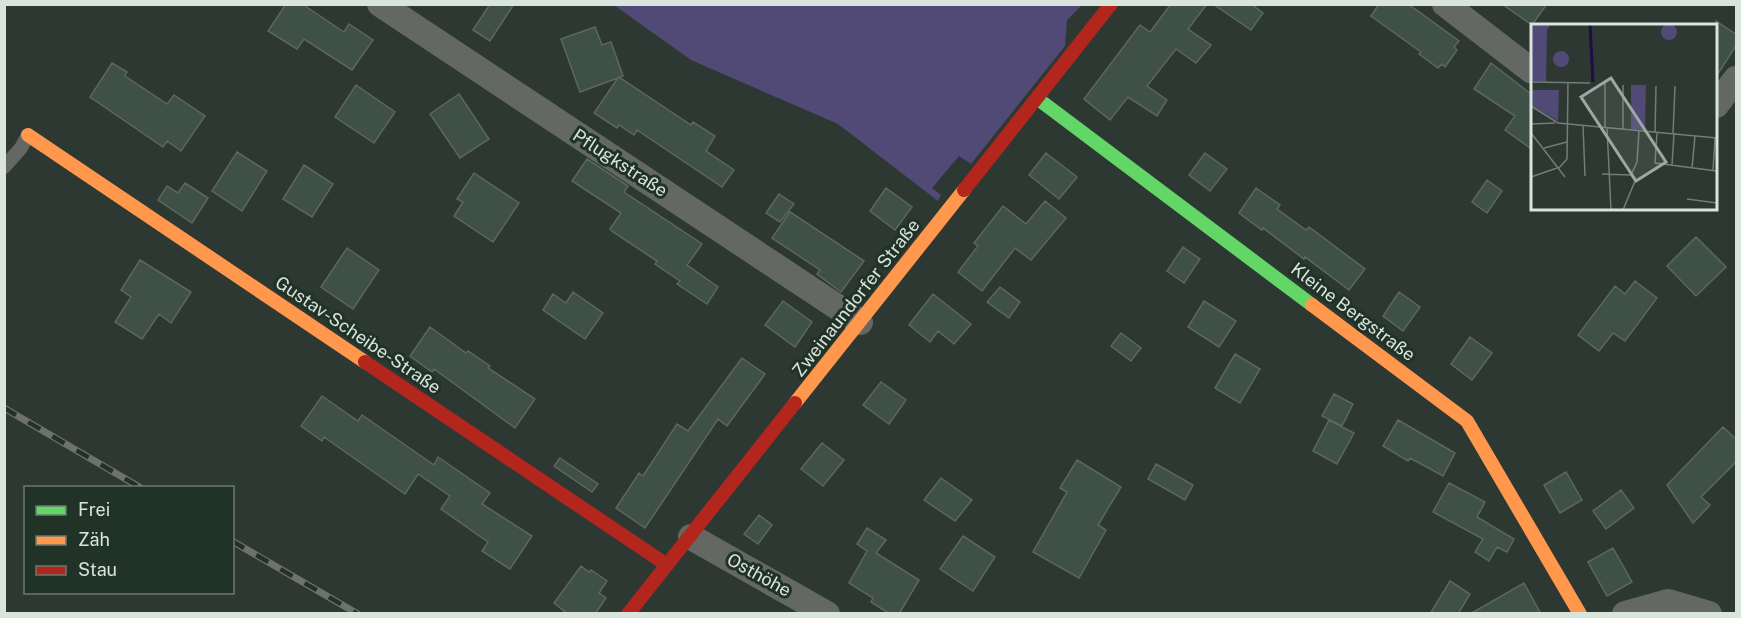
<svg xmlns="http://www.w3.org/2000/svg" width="1741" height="618" font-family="'Public Sans',sans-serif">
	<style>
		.green { fill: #514a76 }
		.building { fill: #3f5046; stroke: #5d6660; stroke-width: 1.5 }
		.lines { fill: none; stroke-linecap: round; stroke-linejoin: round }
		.lane { stroke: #646865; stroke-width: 14 }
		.street { stroke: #646865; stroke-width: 26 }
		.fast { stroke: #63d668; stroke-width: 14 }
		.slow { stroke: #ff974d; stroke-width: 14 }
		.jam { stroke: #b3261e; stroke-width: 14 }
		.rail-casing { stroke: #6e726f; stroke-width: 7 }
		.rail { stroke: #213227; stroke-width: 4.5; stroke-dasharray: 14; stroke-linecap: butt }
		.labels { text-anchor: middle; stroke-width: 6; stroke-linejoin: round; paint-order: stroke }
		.street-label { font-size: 18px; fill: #d9e4dd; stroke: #213227 }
		.inset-river { fill: none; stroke: #1f0d44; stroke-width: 3 }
		.inset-road { fill: none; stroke: #727d76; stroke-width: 1.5 }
		.view { fill: #9da8a1; fill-opacity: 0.15; stroke: #9da8a1; stroke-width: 3 }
		.inset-edge { fill: none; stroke: #d9e4dd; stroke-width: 3 }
	</style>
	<rect width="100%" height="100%" fill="#2e3832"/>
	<!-- green -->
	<path class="green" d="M 614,5 L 1082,5 L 1067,20 L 1065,46 L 971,164 L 959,156 L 932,188 L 941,195 L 938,201 L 838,124 L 691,60 Z"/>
	<!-- building -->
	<path class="building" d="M 286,4 L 302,4 L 344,32 L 349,24 L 373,40 L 352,70 L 304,39 L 297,49 L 268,31 Z
		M 490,4 L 514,4 L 490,41 L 473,30 Z
		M 1171,4 L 1207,4 L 1188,29 L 1211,45 L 1196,63 L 1176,49 L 1147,86 L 1167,100 L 1157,116 L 1128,97 L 1110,120 L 1084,99 L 1140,25 L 1150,32 Z
		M 1213,4 L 1251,4 L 1263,13 L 1251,30 Z
		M 1379,4 L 1408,4 L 1459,41 L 1454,47 L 1457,50 L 1445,67 L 1442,64 L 1438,68 L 1419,54 L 1421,52 L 1371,16 Z
		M 1502,4 L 1547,4 L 1532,25 Z
		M 1716,21 L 1737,35 L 1737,44 L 1716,77 Z
		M 595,27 L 602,45 L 611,42 L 623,76 L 619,77 L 691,125 L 693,122 L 715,136 L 706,151 L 734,170 L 722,187 L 637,130 L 634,135 L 619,125 L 617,128 L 594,113 L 618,78 L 580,92 L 561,39 Z
		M 112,63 L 127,72 L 125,76 L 167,104 L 174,95 L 205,116 L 181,151 L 167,141 L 163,147 L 90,97 Z
		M 1491,63 L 1531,94 L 1533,92 L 1533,150 L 1505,130 L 1515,116 L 1474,89 Z
		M 356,85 L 395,112 L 374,143 L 335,117 Z
		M 459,94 L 489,139 L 460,158 L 430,114 Z
		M 237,152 L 267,171 L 242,211 L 212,191 Z
		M 1046,153 L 1077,177 L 1059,199 L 1029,175 Z
		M 1205,153 L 1227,169 L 1210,191 L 1189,175 Z
		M 587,159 L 628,186 L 624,192 L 702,244 L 687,265 L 718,287 L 707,304 L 677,284 L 680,281 L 655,264 L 657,261 L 613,232 L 610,229 L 621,213 L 572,181 Z
		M 304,165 L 333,184 L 312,217 L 283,199 Z
		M 474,173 L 519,203 L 493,242 L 454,216 L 463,202 L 457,199 Z
		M 1487,180 L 1502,191 L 1487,213 L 1472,202 Z
		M 185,183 L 208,198 L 192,223 L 158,200 L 167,186 L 178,193 Z
		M 886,188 L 912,207 L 895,230 L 870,211 Z
		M 1256,188 L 1280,205 L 1277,209 L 1306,230 L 1309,227 L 1365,269 L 1349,290 L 1305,257 L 1304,259 L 1263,228 L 1262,230 L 1239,213 Z
		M 779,194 L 794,204 L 780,222 L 766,213 Z
		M 1045,201 L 1066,218 L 1031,260 L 1015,248 L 982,291 L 958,272 L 978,246 L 974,243 L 1003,206 L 1026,224 Z
		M 790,212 L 864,261 L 841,292 L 817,274 L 820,270 L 772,238 Z
		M 1696,237 L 1726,267 L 1696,296 L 1667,266 Z
		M 1183,247 L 1200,259 L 1184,283 L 1167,271 Z
		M 347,248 L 379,270 L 353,309 L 321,287 Z
		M 140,260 L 191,292 L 171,323 L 159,314 L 142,339 L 115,322 L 131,297 L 121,290 Z
		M 1635,281 L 1657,298 L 1625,341 L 1613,333 L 1599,351 L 1578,335 L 1615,286 L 1625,294 Z
		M 1000,287 L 1020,302 L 1009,318 L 987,302 Z
		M 573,292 L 603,313 L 585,339 L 543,310 L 553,294 L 566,303 Z
		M 1399,292 L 1420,307 L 1403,331 L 1383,316 Z
		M 933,294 L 971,324 L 954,344 L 938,331 L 930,342 L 909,325 Z
		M 783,301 L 812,322 L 795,347 L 765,325 Z
		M 1204,301 L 1236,321 L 1219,347 L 1188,327 Z
		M 430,327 L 466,353 L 468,351 L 490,366 L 488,368 L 535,399 L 515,428 L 434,369 L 432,372 L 410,356 Z
		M 1121,333 L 1141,348 L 1131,361 L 1111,346 Z
		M 1470,337 L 1492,353 L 1472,380 L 1451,364 Z
		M 1235,354 L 1260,369 L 1240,403 L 1215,388 Z
		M 742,358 L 765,374 L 727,426 L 718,419 L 645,528 L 616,508 L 639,473 L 643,476 L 677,424 L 688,431 Z
		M 881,382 L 906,400 L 889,424 L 863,405 Z
		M 1334,394 L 1353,404 L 1342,426 L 1322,416 Z
		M 322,396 L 358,421 L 362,415 L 434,465 L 438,457 L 490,493 L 482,504 L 532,536 L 510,569 L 482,551 L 488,542 L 441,509 L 450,496 L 418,474 L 405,494 L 324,437 L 322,441 L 301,426 Z
		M 1329,420 L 1354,433 L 1337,464 L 1313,451 Z
		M 1398,420 L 1455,453 L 1443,476 L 1410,458 L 1408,461 L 1383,446 Z
		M 1723,427 L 1737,440 L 1737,461 L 1701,497 L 1710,505 L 1693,523 L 1667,485 Z
		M 822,443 L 844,460 L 823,486 L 801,469 Z
		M 560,458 L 598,484 L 592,492 L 554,466 Z
		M 1077,460 L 1121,487 L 1098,525 L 1106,530 L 1079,578 L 1033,552 L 1067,492 L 1060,488 Z
		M 1156,464 L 1193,485 L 1185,500 L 1148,479 Z
		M 1566,472 L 1582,500 L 1560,513 L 1544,485 Z
		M 941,478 L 972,500 L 955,521 L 924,500 Z
		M 1449,483 L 1485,502 L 1477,517 L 1514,539 L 1507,552 L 1497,547 L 1489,561 L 1475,552 L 1483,539 L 1433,512 Z
		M 1621,490 L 1634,508 L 1606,529 L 1593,511 Z
		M 759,515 L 772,525 L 758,544 L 744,534 Z
		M 867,528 L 886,540 L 876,553 L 919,580 L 899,614 L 890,614 L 871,602 L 873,598 L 849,583 L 867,551 L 857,544 Z
		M 963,536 L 995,557 L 973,591 L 940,569 Z
		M 1613,548 L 1632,582 L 1607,596 L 1588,562 Z
		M 581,566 L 589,572 L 591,570 L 607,581 L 599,593 L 606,598 L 595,614 L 568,614 L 554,603 Z
		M 1450,581 L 1470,594 L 1458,614 L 1430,614 Z
		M 1524,583 L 1541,614 L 1470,614 Z"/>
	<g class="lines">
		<!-- lane -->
		<path class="lane" d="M 4,167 L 21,148 L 28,135"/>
		<!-- street -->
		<path class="street" d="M 380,4 L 860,322
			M 1445,4 L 1532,71
			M 1716,105 L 1736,79
			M 691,537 L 827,614
			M 1625,614 L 1668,602 L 1709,614"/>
		<!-- fast -->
		<path class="fast" d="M 1038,99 L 1312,305"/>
		<!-- slow -->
		<path class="slow" d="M 28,135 L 365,362
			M 1312,305 L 1467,421 L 1580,614
			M 795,403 L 964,190"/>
		<!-- jam -->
		<path class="jam" d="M 964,190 L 1111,4
			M 365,362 L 667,565
			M 628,614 L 795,403"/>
		<!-- rail casing -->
		<g class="rail-casing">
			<path id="rail" d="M 4,408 L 141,488
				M 232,541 L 358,614"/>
		</g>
		<!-- rail -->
		<use href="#rail" class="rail"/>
	</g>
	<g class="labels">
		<!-- street labels -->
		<g class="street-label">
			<text transform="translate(620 163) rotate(33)" y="6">Pflugkstraße</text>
			<text transform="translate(856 298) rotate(-52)" y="6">Zweinaundorfer Straße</text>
			<text transform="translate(1353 312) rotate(37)" y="6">Kleine Bergstraße</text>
			<text transform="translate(358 335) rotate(34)" y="6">Gustav-Scheibe-Straße</text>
			<text transform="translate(759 575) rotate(29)" y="6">Osthöhe</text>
		</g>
	</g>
	<!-- overview -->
	<g transform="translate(1531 24)">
		<rect width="186" height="186" fill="#2e3832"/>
		<path d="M130 8a8 8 0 1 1 16 0a8 8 0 1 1-16 0ZM 0,0 L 20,0 L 16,6 L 15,58 L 0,57 ZM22 35a8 8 0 1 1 16 0a8 8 0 1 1-16 0ZM 100,61 L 115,61 L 114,106 L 100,105 ZM 0,66 L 28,66 L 27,97 L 0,81 Z" fill="#514a76"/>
		<path class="inset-river" d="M 59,0 L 62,58"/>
		<path class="inset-road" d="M 0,58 L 59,59M 0,82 L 27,99 L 186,114M 0,100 L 24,99M 52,101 L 54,152M 74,104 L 74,59M 76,104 L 80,186M 92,105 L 92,61M 124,108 L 125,62M 0,109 L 34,153M 126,109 L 124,139 L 186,147M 142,110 L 144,62M 13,124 L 36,118M 141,141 L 143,110M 161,144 L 164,112M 27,145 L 36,135 L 37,58M 182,147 L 184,114M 71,150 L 100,151M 100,151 L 106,138 L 108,107M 0,153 L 26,144M 156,175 L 186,179M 92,186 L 104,157 L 100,151"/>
		<path class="view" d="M 80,54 L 135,138 L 105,157 L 50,73 Z"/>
		<rect width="186" height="186" class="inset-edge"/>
	</g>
	<!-- border -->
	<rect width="1741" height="618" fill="none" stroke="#d9e4dd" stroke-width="12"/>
	<!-- legend -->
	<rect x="24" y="486" width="210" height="108" fill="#213227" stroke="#6b7970" stroke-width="1.5"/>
	<rect x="36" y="506" width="30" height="9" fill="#63d668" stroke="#6b7970" stroke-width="1.5"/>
	<text x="78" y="516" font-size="18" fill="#d9e4dd">Frei</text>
	<rect x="36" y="536" width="30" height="9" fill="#ff974d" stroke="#6b7970" stroke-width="1.5"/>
	<text x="78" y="546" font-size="18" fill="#d9e4dd">Zäh</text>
	<rect x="36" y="566" width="30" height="9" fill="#b3261e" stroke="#6b7970" stroke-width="1.5"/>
	<text x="78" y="576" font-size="18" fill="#d9e4dd">Stau</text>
</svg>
